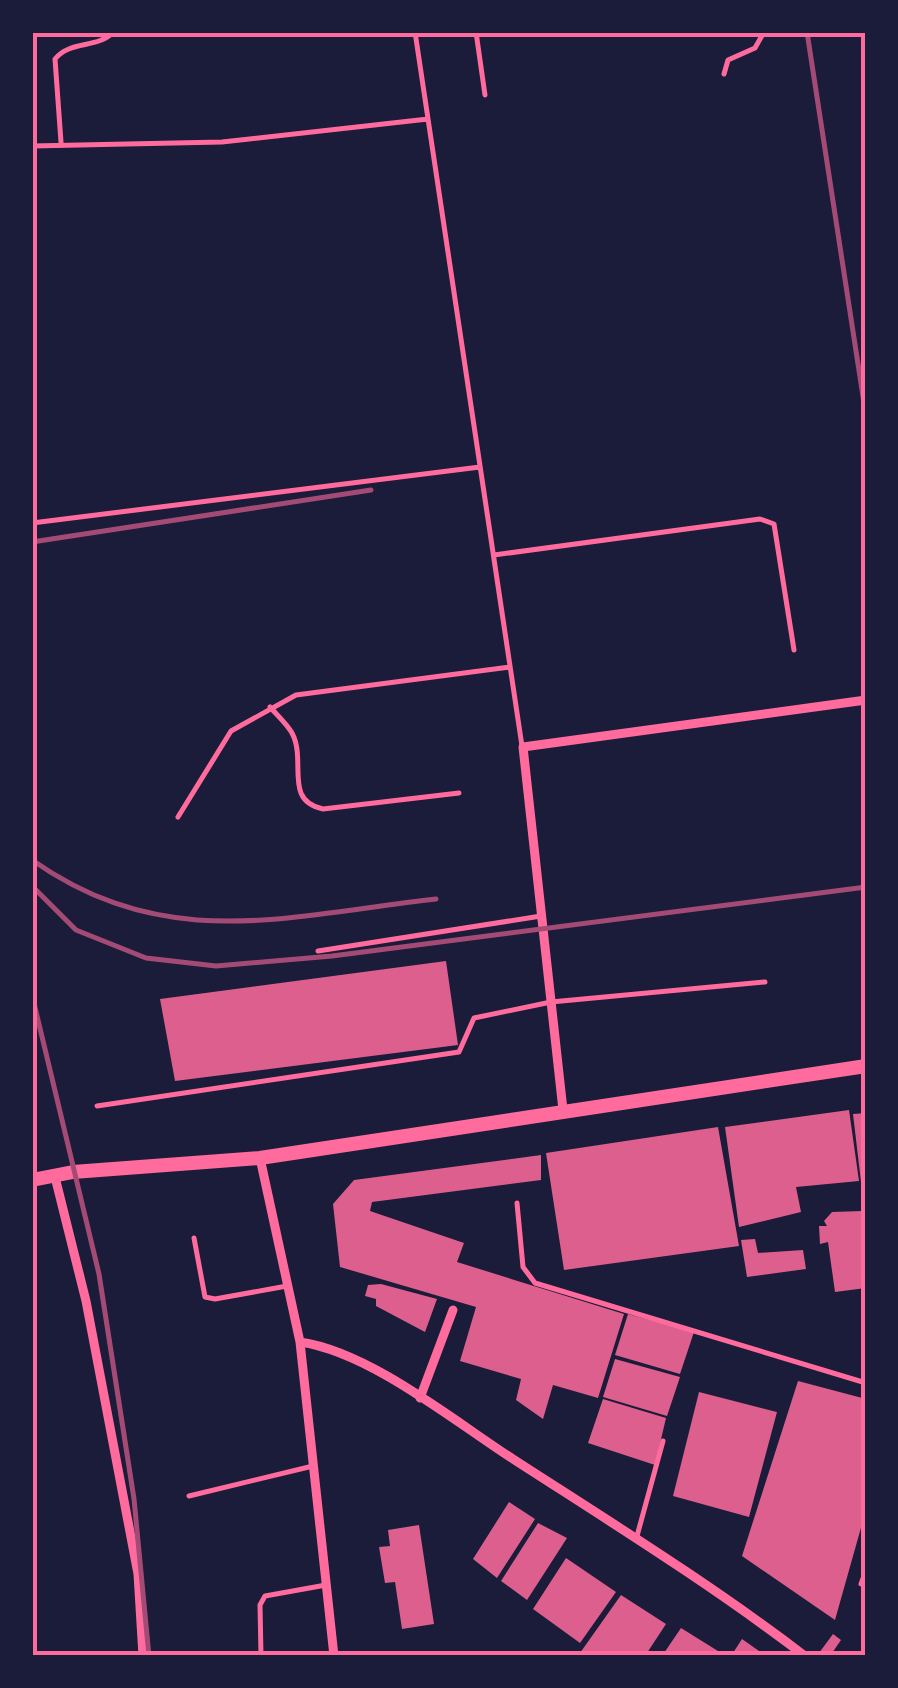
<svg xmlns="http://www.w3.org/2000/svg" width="898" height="1688" font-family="Jost,sans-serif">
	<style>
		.building { fill: #dd5f8e }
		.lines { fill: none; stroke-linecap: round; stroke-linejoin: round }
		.service { stroke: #ff6b9d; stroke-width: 5 }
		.minor { stroke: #ff6b9d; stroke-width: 9 }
		.secondary { stroke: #ff6b9d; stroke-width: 14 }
		.rail { stroke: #a44b75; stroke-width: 5 }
		.neatline { fill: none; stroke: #ff6b9d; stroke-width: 4 }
	</style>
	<rect width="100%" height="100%" fill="#1b1b3a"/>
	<!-- building -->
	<path class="building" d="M 446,961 L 458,1045 L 175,1081 L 160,999 Z
		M 849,1110 L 859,1181 L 796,1187 L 801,1212 L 739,1227 L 725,1127 Z
		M 866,1113 L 866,1199 L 863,1199 L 853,1114 Z
		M 718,1127 L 739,1246 L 564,1270 L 546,1153 Z
		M 541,1155 L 541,1180 L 372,1202 L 370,1211 L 464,1243 L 457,1262 L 624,1314 L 598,1398 L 553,1385 L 543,1419 L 516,1400 L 521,1379 L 460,1361 L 476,1307 L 340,1267 L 333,1204 L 354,1180 Z
		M 862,1211 L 866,1288 L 835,1292 L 828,1242 L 820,1244 L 819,1226 L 827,1226 L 824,1221 L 832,1212 Z
		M 755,1239 L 758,1253 L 803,1250 L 806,1269 L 747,1277 L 741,1240 Z
		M 381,1284 L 437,1299 L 425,1332 L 376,1306 L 376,1299 L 365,1296 L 368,1285 Z
		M 628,1314 L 694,1332 L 680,1374 L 615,1355 Z
		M 615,1359 L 680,1377 L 667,1416 L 603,1397 Z
		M 798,1381 L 866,1399 L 866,1510 L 835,1620 L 742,1556 Z
		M 699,1392 L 777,1412 L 749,1517 L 673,1496 Z
		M 603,1399 L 666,1418 L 655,1465 L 588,1443 Z
		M 509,1502 L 535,1519 L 497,1578 L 473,1559 Z
		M 538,1523 L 567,1538 L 527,1600 L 501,1581 Z
		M 419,1525 L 434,1624 L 402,1629 L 395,1582 L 385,1583 L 379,1547 L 390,1546 L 388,1530 Z
		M 566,1558 L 616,1592 L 580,1643 L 533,1609 Z
		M 621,1595 L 666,1624 L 645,1656 L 583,1656 L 580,1653 Z
		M 681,1628 L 726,1656 L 662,1656 Z
		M 833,1634 L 841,1640 L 830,1656 L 823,1656 L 819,1653 Z
		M 742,1639 L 766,1656 L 731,1656 Z"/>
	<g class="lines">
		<!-- service -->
		<path class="service" d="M 415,32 L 522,746
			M 476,32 L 485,95
			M 724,74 L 728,60 L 755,48 L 764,32
			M 61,142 L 55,59 C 70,40 98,49 113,32
			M 32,146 L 222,142 L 428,119
			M 32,523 L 480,467
			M 494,555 L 760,519 L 774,524 L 794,650
			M 270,707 C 277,715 287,724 292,733 C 307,761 283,801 323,809 L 459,793
			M 178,817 L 231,731 L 296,695 L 510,667
			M 318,951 L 541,916
			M 97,1106 L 459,1052 L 474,1018 L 551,1002 L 765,982
			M 517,1203 L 523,1267 L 535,1283 L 866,1383
			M 194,1238 L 205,1297 L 215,1299 L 287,1286
			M 189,1496 L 313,1466
			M 637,1536 L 663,1441
			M 861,1584 L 866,1570
			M 261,1656 L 260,1605 L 265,1596 L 326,1585"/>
		<!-- minor -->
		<path class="minor" d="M 563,1110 L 523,747 L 866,700
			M 260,1158 L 300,1342 L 334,1656
			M 55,1177 L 86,1301 L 138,1574 L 143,1656
			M 300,1342 C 370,1352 454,1421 513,1459 C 612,1523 712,1585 805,1656
			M 420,1398 L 453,1310"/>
		<!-- secondary -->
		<path class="secondary" d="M 32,1180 L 73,1172 L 260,1158 L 866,1066"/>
		<!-- rail -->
		<path class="rail" d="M 807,32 L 866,416
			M 32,542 L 371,490
			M 32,860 C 166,954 286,916 436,899
			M 32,886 L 76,930 L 146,958 L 216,966 L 332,956 L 866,887
			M 32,995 L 99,1274 L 134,1499 L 149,1656"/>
	</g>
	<!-- border -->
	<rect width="898" height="1688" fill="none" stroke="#1b1b3a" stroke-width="70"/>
	<rect x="35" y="35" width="828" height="1618" class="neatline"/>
</svg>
